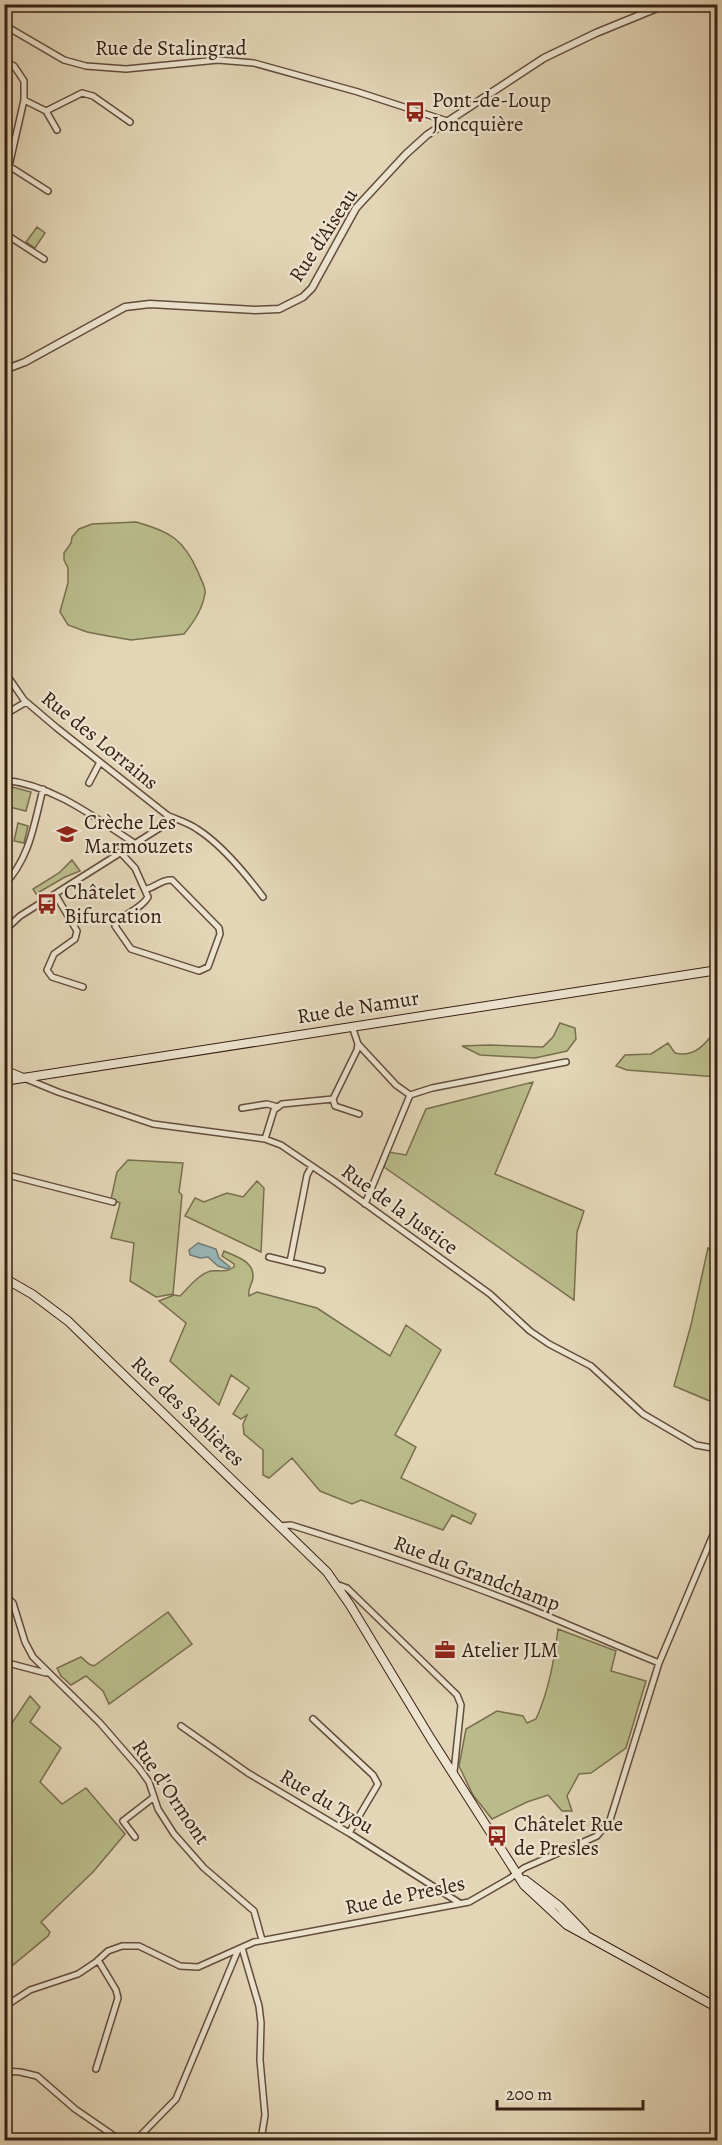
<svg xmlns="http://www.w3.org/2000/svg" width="722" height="2145" font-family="Alegreya,serif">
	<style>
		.green { fill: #b9bc8a; stroke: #786e4e; stroke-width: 1.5 }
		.water { fill: #98b6b7; stroke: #717a75; stroke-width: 1.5 }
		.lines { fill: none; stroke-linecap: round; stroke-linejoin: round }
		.minor-casing { stroke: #624d3c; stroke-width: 8 }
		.tertiary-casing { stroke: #624d3c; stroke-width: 9 }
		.secondary-casing { stroke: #372013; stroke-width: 10 }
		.minor { stroke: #ede4d0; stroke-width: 5 }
		.tertiary { stroke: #ede4d0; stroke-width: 6 }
		.secondary { stroke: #ede4d0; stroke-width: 8 }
		.labels { text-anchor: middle; stroke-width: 4.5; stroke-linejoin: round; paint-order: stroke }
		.street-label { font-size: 21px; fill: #372013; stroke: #ede4d0 }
		.poi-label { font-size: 21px; fill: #372013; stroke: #ede4d0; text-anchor: start }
	</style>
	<rect width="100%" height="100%" fill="#e3d5b6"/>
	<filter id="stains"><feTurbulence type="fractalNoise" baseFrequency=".00333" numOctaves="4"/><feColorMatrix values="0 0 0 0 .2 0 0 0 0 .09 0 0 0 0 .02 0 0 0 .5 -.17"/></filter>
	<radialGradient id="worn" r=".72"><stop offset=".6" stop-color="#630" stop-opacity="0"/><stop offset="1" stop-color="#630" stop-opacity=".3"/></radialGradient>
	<!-- green -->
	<path class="green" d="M 37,227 L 45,233 L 35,248 L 26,242 Z
		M 136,522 C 169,531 184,539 198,572 C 200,578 206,587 205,593 C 203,609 194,622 184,634 L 131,640 L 108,636 L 87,632 L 68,625 L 60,612 L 68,583 L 68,568 L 64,560 L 64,553 L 71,543 L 72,537 L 79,529 L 92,524 Z
		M 5,785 L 31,792 L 26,811 L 5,806 Z
		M 18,823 L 28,826 L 24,843 L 14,841 Z
		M 72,860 L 80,871 L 65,877 L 36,894 L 33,889 L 59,873 Z
		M 717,1018 L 717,1077 L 627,1070 L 616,1066 L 625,1055 L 651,1054 L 668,1043 L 675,1053 C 692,1057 702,1048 712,1035 L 710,1031 Z
		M 560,1023 L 575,1028 L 576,1039 L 567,1051 L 535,1058 L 480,1055 L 462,1046 L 489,1045 L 543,1047 L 553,1037 Z
		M 533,1082 L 495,1174 L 584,1211 L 577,1232 L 574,1300 L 384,1167 L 389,1152 L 406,1155 L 426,1109 Z
		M 128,1160 L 183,1163 L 179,1192 L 182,1195 L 173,1294 L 156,1297 L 130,1281 L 134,1243 L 111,1238 L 120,1203 L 111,1199 L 117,1172 Z
		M 257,1181 L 264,1188 L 261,1252 L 185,1216 L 195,1198 L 204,1202 L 227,1193 L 243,1197 Z
		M 708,1248 L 717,1253 L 717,1404 L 674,1386 L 691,1325 Z
		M 224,1251 C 235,1256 254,1261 253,1277 C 253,1284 247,1288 249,1296 L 257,1292 L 317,1308 L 390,1356 L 406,1325 L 441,1350 L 395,1435 L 416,1447 L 401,1478 L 476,1514 L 471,1524 L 452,1515 L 443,1530 L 361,1500 L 352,1504 L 320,1491 L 292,1458 L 269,1478 L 263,1475 L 263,1450 L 244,1434 L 243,1424 L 247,1415 L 241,1419 L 233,1414 L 249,1388 L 231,1375 L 219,1405 L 170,1361 L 186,1323 L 159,1301 L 174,1295 L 180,1296 C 188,1288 200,1273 211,1271 C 220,1270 226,1273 234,1267 L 234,1264 L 222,1256 Z
		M 168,1612 L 192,1644 L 109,1704 L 103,1691 L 86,1676 L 71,1685 L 61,1676 L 57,1668 L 81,1657 L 89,1664 L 94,1666 Z
		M 558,1629 L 616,1651 L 611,1671 L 646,1681 L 626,1748 L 591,1773 L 579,1774 L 567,1796 L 572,1811 L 562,1811 L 548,1795 L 527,1802 L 492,1819 L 473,1795 L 459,1766 L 466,1729 L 497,1711 L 523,1716 L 527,1723 L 536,1719 C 549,1690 554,1661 558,1629 Z
		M 30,1696 L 40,1707 L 30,1722 L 61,1748 L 40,1782 L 62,1804 L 86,1788 L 125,1834 L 93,1872 L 41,1922 L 50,1932 L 48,1936 L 13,1965 L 5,1968 L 5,1717 L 12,1723 Z"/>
	<!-- water -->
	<path class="water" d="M 198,1243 L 216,1249 L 219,1258 L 230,1267 L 228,1269 L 218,1266 L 208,1257 L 200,1258 L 190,1255 L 189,1250 Z"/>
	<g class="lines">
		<!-- minor casing -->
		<g class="minor-casing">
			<path id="minor" d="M 4,25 L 64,60 L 86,66 L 126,69 L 218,60 L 254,63 L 358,92 L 447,121
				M 4,61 L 14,66 L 24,81 L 24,100 L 9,166 L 4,198
				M 24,100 L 46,111 L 57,130
				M 46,111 L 82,93 L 93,96 L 130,122
				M 4,142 L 13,148
				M 9,166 L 48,191
				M 4,233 L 44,259
				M 4,671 L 24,700 L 57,728 L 167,815 C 177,820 187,822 197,829 C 221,844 245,873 263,897
				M 4,715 L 26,702
				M 4,780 C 53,785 94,817 134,843
				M 89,783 L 100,762
				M 120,852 L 135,868 L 148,897 C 140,911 121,913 115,926 L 131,949 L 199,971 L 208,967 L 220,934 L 219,928 L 172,880 C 161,879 155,888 146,889
				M 4,885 C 30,858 34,824 43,789
				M 55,894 L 77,931 L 75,939 L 54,954 L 47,970 L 52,977 L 83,987
				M 4,916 L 11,923
				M 4,931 L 20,916 L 174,819
				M 358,1044 L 396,1085 L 410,1095
				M 24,1078 L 58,1092 L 153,1124 L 265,1139 L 281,1145 L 334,1181 L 490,1294 L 530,1331 L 549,1344 L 591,1366 L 643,1414 L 696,1445 L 718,1449
				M 410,1095 L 432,1088 L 566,1062
				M 333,1099 L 335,1106 L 359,1114
				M 242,1108 L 267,1104 L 278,1107
				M 265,1139 L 274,1110 L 282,1104 L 333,1099 L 357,1050 L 358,1044 L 352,1026
				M 4,1174 L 113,1202
				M 365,1204 L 410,1095
				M 269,1257 L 322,1270
				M 290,1262 L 307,1175 L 312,1166
				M 280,1526 L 291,1525 C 371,1550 450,1577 528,1608 C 572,1626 615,1645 659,1663
				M 336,1584 L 347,1588 L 457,1695 L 461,1705 L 454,1772
				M 4,1594 L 13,1603 L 25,1642 L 33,1657 L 100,1723 L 139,1768 L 149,1782 L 158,1809 L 174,1834 L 204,1868 L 254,1911 L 262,1940
				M 4,1662 L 46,1673
				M 313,1719 L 373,1775 L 378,1784 L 349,1833
				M 181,1726 L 248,1773 L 349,1833 L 458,1902
				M 135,1837 L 123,1821 L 154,1797
				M 242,1948 L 259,2006 L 261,2023 L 260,2060 L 265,2115 L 261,2140
				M 4,2007 L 30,1990 L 78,1974 L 96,1962 L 108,1951 L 122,1946 L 139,1946 L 180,1966 L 198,1967 L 254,1942 L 469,1902 L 509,1879 L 524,1868 L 597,1836 L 610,1820 L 659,1663 L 718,1523
				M 96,2069 L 118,1998 L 116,1990 L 98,1960
				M 4,2071 L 20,2072 L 37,2076 L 75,2109 L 120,2140
				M 136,2140 L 176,2099 L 238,1950"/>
		</g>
		<!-- tertiary casing -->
		<g class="tertiary-casing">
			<path id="tertiary" d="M 4,370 L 25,362 L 125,307 L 150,304 L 255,310 L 279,309 L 303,297 L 312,288 L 356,208 L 406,154 L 427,135 L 544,58 L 596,33 L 667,4"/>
		</g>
		<!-- secondary casing -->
		<g class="secondary-casing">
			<path id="secondary" d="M 4,1070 L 21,1077
				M 4,1081 L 718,970
				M 4,1278 L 32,1294 L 68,1321 L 327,1572 L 350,1605 L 431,1739 L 524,1885 L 567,1925 L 718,2008
				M 525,1880 L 559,1906 L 585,1933"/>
		</g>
		<!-- minor -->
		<use href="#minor" class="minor"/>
		<!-- tertiary -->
		<use href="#tertiary" class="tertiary"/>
		<!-- secondary -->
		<use href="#secondary" class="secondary"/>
	</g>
	<!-- icons -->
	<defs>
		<g id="bus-bare" transform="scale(1.62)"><path d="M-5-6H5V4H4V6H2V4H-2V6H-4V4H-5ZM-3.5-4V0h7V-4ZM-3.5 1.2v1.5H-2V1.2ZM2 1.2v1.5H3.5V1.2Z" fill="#8f2418" stroke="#ede4d0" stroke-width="2.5" paint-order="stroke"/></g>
		<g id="school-bare" transform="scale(1.62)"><path d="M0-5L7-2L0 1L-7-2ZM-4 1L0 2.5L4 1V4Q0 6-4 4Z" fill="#8f2418" stroke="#ede4d0" stroke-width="2.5" paint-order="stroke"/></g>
		<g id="office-bare" transform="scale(1.62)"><path d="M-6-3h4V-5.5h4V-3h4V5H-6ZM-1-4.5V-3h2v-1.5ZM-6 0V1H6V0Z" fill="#8f2418" stroke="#ede4d0" stroke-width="2.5" paint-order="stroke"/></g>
	</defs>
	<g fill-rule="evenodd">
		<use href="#bus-bare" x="415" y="112"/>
		<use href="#school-bare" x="67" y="834"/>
		<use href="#bus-bare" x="47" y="904"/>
		<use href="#office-bare" x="445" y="1650"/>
		<use href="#bus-bare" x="497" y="1836"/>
	</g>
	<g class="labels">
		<!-- street labels -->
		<g class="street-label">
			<text x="171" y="55">Rue de Stalingrad</text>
			<text transform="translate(323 235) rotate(-57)" y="7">Rue d'Aiseau</text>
			<text transform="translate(100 740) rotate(39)" y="7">Rue des Lorrains</text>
			<text transform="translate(358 1007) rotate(-9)" y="7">Rue de Namur</text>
			<text transform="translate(400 1209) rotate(36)" y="7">Rue de la Justice</text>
			<text transform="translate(188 1411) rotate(44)" y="7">Rue des Sablières</text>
			<text transform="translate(477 1573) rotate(21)" y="7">Rue du Grandchamp</text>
			<text transform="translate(171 1792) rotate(56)" y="7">Rue d'Ormont</text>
			<text transform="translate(327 1801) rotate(31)" y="7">Rue du Tyou</text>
			<text transform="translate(405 1895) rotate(-12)" y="7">Rue de Presles</text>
		</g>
		<!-- poi labels -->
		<g class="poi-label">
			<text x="432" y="107">Pont-de-Loup<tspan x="432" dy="24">Joncquière</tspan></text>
			<text x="84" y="829">Crèche Les<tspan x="84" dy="24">Marmouzets</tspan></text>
			<text x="64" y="899">Châtelet<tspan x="64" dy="24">Bifurcation</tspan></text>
			<text x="462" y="1657">Atelier JLM</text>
			<text x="514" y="1831">Châtelet Rue<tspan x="514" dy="24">de Presles</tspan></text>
		</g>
	</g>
	<!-- margin -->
	<rect width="722" height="2145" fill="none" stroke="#e3d5b6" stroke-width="24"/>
	<rect x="6" y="6" width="710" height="2133" fill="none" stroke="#372013" stroke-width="3"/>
	<rect x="12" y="12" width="698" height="2121" fill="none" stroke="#372013" stroke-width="1.5"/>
	<!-- scale -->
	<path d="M497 2100v9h146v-9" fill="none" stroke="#372013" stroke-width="3"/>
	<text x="506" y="2100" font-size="18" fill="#372013" stroke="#ede4d0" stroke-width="4.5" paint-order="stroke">200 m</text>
	<rect width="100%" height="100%" filter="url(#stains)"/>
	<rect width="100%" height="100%" fill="url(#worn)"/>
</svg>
